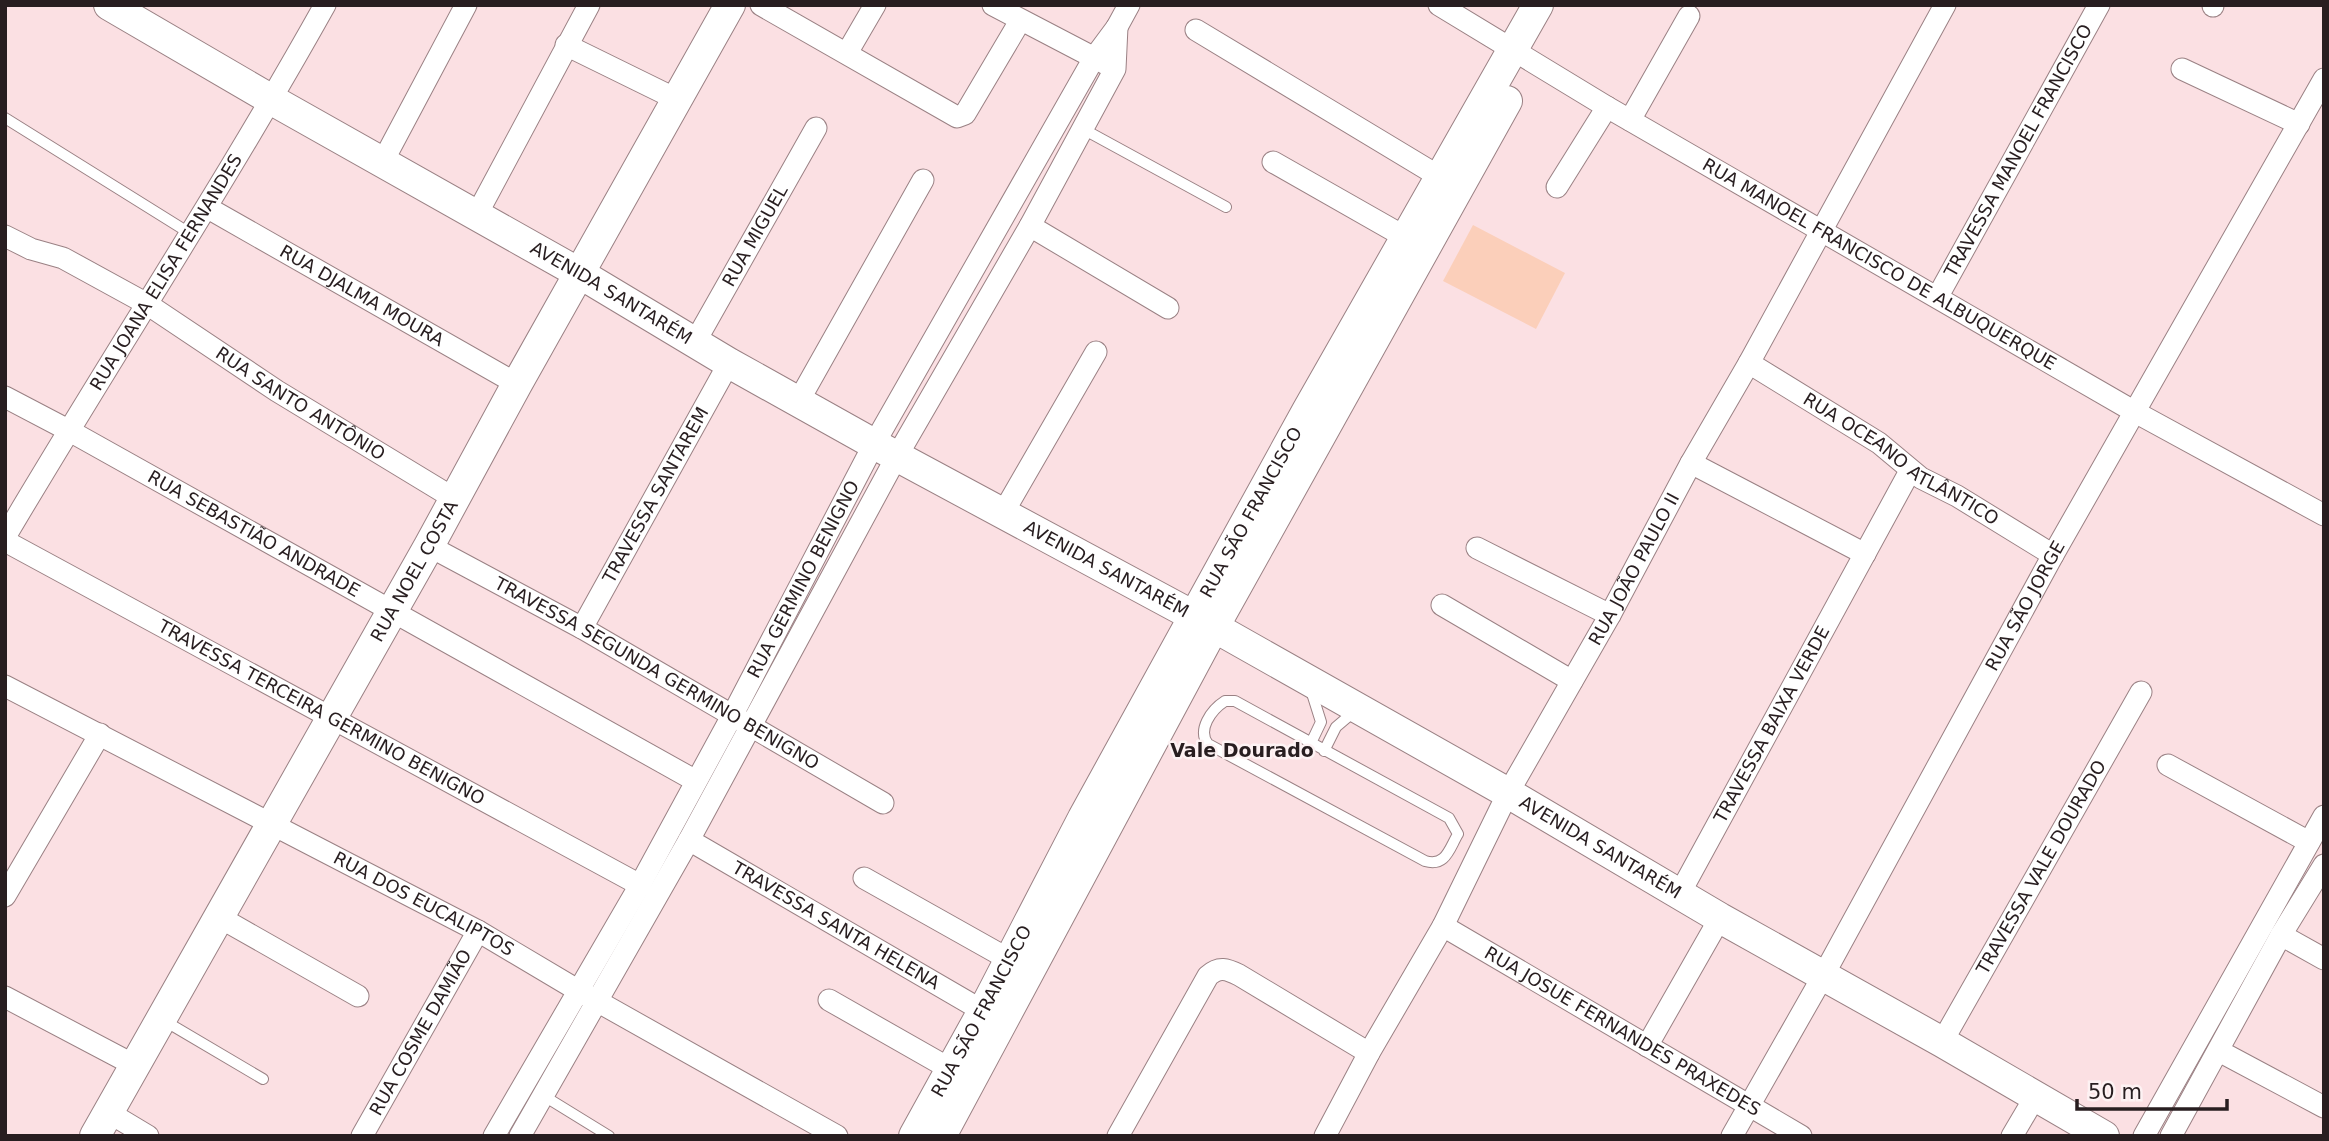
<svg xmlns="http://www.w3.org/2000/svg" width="2329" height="1141" font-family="'DejaVu Sans',sans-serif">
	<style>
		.green { fill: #fbcfba }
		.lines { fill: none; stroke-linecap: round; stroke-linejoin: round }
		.lane-casing { stroke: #9a8184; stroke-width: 12 }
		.street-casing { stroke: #9a8184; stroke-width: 23 }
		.secondary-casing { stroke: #9a8184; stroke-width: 32 }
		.lane { stroke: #fff; stroke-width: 10 }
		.street { stroke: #fff; stroke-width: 21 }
		.secondary { stroke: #fff; stroke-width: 30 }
		.labels { text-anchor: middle; stroke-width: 5; stroke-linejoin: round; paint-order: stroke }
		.street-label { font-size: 18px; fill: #281e20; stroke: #fdf2f3 }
		.neighbourhood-label { font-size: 19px; font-weight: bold; fill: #281e20; stroke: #fdf2f3 }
	</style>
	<rect width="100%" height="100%" fill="#fbe0e3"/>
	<!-- green -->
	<path class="green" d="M 1473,225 L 1565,273 L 1536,329 L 1443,281 Z"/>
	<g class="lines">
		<!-- lane casing -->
		<g class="lane-casing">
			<path id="lane" d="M 5,118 L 191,234
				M 1083,129 L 1226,207
				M 1310,687 L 1321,722 L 1311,743
				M 1225,701 L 1235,701 L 1449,818 L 1458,834 C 1449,849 1446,867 1425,861 L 1208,744 C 1197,730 1211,710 1225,701 Z
				M 1324,751 L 1336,727 L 1356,710
				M 163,1020 L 263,1079
				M 544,1096 L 609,1136"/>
		</g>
		<!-- street casing -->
		<g class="street-casing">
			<g id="street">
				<path d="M 761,5 L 957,117 L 965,114 L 1020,21"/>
				<path d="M 993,5 L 1106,64"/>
				<path id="s1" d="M 1439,5 L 1607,107 L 2135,412 L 2324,515"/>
				<path d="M 2213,6 L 2213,5"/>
				<path d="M 1196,30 L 1440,177"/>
				<path d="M 566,45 L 676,99"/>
				<path d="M 847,53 L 875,5"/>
				<path d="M 2182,69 L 2299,124"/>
				<path d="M 1630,120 L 1689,16"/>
				<path d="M 1273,162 L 1405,237"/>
				<path d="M 382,163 L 466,5"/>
				<path d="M 1557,187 L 1607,107"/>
				<path id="s2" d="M 208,208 L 517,384"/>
				<path d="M 476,216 L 589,5"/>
				<path d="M 1030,226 L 1168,308"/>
				<path id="s3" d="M 5,236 L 31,249 L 63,258 L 147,304 L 277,391 L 455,499"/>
				<path id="s4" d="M 1938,296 L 2099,5"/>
				<path id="s5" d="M 695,342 L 816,128"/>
				<path id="s6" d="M 1749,363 L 1879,443 L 1921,478 L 1957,496 L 2053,555"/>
				<path id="s7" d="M 5,397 L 68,430 L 696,781"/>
				<path d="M 798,402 L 923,180"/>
				<path d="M 1691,463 L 1865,554"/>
				<path d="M 1003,513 L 1096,352"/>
				<path id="s8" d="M 5,537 C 110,359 224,186 325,5"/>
				<path id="s9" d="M 5,541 L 640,885"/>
				<path id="s10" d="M 429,546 L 582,628 L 883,803"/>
				<path d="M 1477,548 L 1610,615"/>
				<path d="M 1442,605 L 1572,681"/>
				<path id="s11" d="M 582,628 L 729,363"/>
				<path id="s12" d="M 5,686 L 478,931 L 579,991 L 837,1136"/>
				<path d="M 2168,765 L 2309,842"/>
				<path id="s13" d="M 689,840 L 983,1011"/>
				<path d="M 864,878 L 1010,960"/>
				<path id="s14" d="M 1680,893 L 1910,471"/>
				<path d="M 5,896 L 100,734"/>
				<path d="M 219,917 L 358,996"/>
				<path id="s15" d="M 1443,926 L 1801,1136"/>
				<path d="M 2281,935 L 2324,959"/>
				<path d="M 5,997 L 134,1065"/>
				<path d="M 829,1000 L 952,1070"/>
				<path id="s16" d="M 1942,1042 L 2141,692"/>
				<path d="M 1647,1046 L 1720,918"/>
				<path d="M 2219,1051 L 2324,1107"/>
				<path d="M 108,1112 L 148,1136"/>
				<path id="s17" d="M 362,1136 L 478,931"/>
				<path id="s18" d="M 494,1136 L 640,885 L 732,716 L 874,444 L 1094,58 L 1117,27 L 1129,5"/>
				<path d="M 520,1136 L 689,840 L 897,456 L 1030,226 L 1115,69 L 1117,27"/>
				<path d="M 1118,1136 L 1208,976 C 1219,966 1227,969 1239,975 L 1369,1053"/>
				<path id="s19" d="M 1325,1136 L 1369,1053 L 1443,926 L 1508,793 L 1610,615 L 1691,463 L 1749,363 L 1945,5"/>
				<path id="s20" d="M 1732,1136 L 1823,976 L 2053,555 L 2324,79"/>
				<path d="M 2012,1136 L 2035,1097"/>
				<path d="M 2144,1136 L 2324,816"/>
				<path d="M 2171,1136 L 2281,935 L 2324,865"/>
			</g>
		</g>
		<!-- secondary casing -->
		<g class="secondary-casing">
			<g id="secondary">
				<path id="s21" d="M 109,5 L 272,100 L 579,273 L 729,363 L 874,444 L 1214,627 L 1508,793 L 1720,918 L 1942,1042 L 2104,1136"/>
				<path id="s22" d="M 95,1136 L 429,546 L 517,384 L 730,5"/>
				<path id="s23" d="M 914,1136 L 983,1011 L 1083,818 L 1307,411 L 1538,5"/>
				<path d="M 941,1136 L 1214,627 L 1507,101"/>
			</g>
		</g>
		<!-- lane -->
		<use href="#lane" class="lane"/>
		<!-- street -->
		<use href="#street" class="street"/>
		<!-- secondary -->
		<use href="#secondary" class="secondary"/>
	</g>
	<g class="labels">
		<!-- street labels -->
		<g class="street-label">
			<text dy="6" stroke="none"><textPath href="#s4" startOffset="166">TRAVESSA MANOEL FRANCISCO</textPath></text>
			<text dy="6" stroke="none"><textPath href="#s5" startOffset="122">RUA MIGUEL</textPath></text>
			<text dy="6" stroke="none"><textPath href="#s1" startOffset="511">RUA MANOEL FRANCISCO DE ALBUQUERQUE</textPath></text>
			<text dy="6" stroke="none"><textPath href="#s8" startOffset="310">RUA JOANA ELISA FERNANDES</textPath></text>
			<text dy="6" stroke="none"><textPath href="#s21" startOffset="579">AVENIDA SANTARÉM</textPath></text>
			<text dy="6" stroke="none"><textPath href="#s2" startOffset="177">RUA DJALMA MOURA</textPath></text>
			<text dy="6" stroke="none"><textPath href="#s3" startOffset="341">RUA SANTO ANTÔNIO</textPath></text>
			<text dy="6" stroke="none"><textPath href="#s6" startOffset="180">RUA OCEANO ATLÂNTICO</textPath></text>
			<text dy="6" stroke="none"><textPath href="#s11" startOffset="152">TRAVESSA SANTAREM</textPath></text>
			<text dy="6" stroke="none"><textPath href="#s23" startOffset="709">RUA SÃO FRANCISCO</textPath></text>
			<text dy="6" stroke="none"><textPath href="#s7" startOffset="284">RUA SEBASTIÃO ANDRADE</textPath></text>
			<text dy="6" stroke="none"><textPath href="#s21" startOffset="1146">AVENIDA SANTARÉM</textPath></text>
			<text dy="6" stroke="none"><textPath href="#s19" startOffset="646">RUA JOÃO PAULO II</textPath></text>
			<text dy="6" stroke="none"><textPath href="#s22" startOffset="649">RUA NOEL COSTA</textPath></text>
			<text dy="6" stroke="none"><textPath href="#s18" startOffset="637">RUA GERMINO BENIGNO</textPath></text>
			<text dy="6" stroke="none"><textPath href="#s20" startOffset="606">RUA SÃO JORGE</textPath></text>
			<text dy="6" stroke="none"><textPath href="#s10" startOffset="261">TRAVESSA SEGUNDA GERMINO BENIGNO</textPath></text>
			<text dy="6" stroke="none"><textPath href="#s9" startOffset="360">TRAVESSA TERCEIRA GERMINO BENIGNO</textPath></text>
			<text dy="6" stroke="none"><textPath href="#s14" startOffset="192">TRAVESSA BAIXA VERDE</textPath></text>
			<text dy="6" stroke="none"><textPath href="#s21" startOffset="1713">AVENIDA SANTARÉM</textPath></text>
			<text dy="6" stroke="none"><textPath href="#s16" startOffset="201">TRAVESSA VALE DOURADO</textPath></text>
			<text dy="6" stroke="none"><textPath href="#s12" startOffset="472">RUA DOS EUCALIPTOS</textPath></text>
			<text dy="6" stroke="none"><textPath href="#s13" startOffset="170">TRAVESSA SANTA HELENA</textPath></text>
			<text dy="6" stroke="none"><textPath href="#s23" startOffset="142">RUA SÃO FRANCISCO</textPath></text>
			<text dy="6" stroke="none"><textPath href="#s15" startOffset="208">RUA JOSUE FERNANDES PRAXEDES</textPath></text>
			<text dy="6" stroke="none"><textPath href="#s17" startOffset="119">RUA COSME DAMIÃO</textPath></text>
		</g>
		<!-- neighbourhood labels -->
		<g class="neighbourhood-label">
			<text x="1242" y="757">Vale Dourado</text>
		</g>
	</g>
	<!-- border -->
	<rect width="2329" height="1141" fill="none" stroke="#281e20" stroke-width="14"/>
	<!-- scale -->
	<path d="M2077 1099v10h150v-10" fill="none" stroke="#281e20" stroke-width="3.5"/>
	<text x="2088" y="1099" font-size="21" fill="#281e20" stroke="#fdf2f3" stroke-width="5" paint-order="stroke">50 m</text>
</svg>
